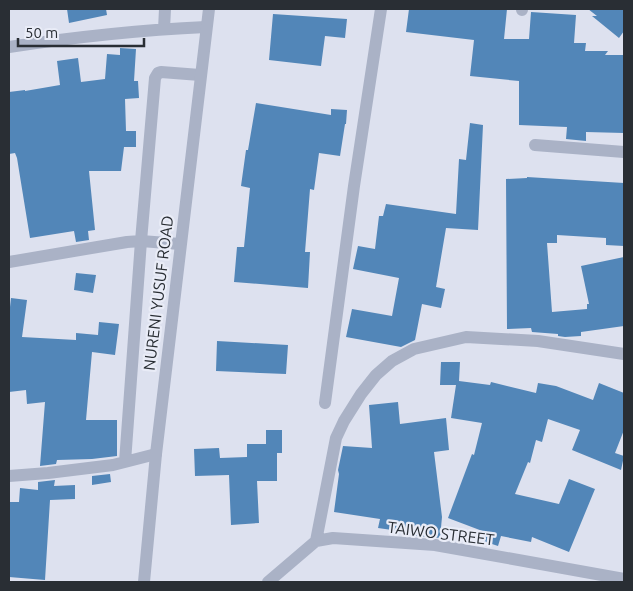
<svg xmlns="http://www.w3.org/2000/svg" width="633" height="591" font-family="Ubuntu,sans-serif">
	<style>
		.building { fill: #5286b8 }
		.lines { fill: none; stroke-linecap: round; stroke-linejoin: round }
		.minor { stroke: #aab2c6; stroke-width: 12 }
		.tertiary { stroke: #aab2c6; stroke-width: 12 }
		.labels { text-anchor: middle; stroke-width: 4.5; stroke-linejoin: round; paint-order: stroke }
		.street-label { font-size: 16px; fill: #292e34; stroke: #e9ecf7 }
	</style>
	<rect width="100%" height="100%" fill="#dde1ef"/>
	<!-- building -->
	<path class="building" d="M 67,9 L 106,9 L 107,15 L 69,23 Z
		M 409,9 L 507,9 L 504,39 L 529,39 L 531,12 L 576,15 L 574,43 L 586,43 L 585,51 L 608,51 L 605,55 L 624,55 L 624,133 L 586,132 L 586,141 L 566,139 L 567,127 L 519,125 L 519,81 L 470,76 L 474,40 L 406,32 Z
		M 588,9 L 624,9 L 624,31 L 619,38 L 592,16 L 597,16 Z
		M 273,14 L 347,19 L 345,38 L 325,36 L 321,66 L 269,60 Z
		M 120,48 L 136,49 L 134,81 L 138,81 L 139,98 L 125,99 L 126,131 L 136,131 L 136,147 L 124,147 L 121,171 L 89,171 L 95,230 L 88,231 L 89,240 L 76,242 L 74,231 L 30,238 L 17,158 L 15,153 L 9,154 L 9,92 L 25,90 L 25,91 L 60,85 L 57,61 L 78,58 L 81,82 L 105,79 L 107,54 L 120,55 Z
		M 256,103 L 331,115 L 331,109 L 347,110 L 346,124 L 345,124 L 340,156 L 319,153 L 314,190 L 310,189 L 305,252 L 310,252 L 308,288 L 234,282 L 237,247 L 244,247 L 250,188 L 241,186 L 246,150 L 248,150 Z
		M 470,123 L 483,125 L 478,230 L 446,228 L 436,287 L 445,289 L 441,308 L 422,304 L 415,340 L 401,347 L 346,337 L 352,309 L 392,316 L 399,278 L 353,269 L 358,246 L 375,249 L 379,216 L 383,216 L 386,204 L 456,214 L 459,159 L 466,160 Z
		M 527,177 L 624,183 L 624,246 L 606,245 L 606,238 L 557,235 L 557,243 L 547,243 L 552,312 L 587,309 L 587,304 L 589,304 L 581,266 L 624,257 L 624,326 L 581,332 L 581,336 L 565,337 L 558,336 L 558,334 L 532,332 L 531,328 L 507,329 L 506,179 L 527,178 Z
		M 76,273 L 96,275 L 93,293 L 74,290 Z
		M 11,298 L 27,300 L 22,337 L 76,340 L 76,333 L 98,335 L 99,322 L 119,324 L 115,355 L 92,352 L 86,420 L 117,420 L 117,456 L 92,459 L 57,460 L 56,464 L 40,466 L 45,402 L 27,404 L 26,390 L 9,392 L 9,316 Z
		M 217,341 L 288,345 L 286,374 L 216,371 Z
		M 441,362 L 460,362 L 459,381 L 490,385 L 491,382 L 536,393 L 538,383 L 556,386 L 593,400 L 599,383 L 624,393 L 624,430 L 615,453 L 624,456 L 621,470 L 572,450 L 580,430 L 548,419 L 542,442 L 536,440 L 530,463 L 528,462 L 515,494 L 559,504 L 569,479 L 595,489 L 569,552 L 532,537 L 531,542 L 501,536 L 498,546 L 483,541 L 485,532 L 448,518 L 472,454 L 474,455 L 482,423 L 451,418 L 456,385 L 440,385 Z
		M 398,402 L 400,424 L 446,418 L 449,450 L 434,452 L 442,517 L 440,538 L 405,535 L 406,532 L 378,528 L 380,519 L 334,512 L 339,474 L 338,470 L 343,446 L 372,448 L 369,405 Z
		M 266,430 L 282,430 L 282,453 L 277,453 L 277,481 L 257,481 L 259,523 L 231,525 L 229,475 L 195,476 L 194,449 L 219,448 L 220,458 L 247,457 L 247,444 L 266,444 Z
		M 110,474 L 111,482 L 92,485 L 92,476 Z
		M 55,480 L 54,486 L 75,485 L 75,499 L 50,500 L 45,580 L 9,577 L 9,502 L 19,502 L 20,488 L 38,490 L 38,482 Z"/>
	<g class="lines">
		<!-- minor -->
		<path class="minor" d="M 522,10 L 522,9
			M 164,29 L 165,9
			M 9,47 C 75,37 140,30 206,27
			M 535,145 L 624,152
			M 9,262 L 127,242 L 141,241 L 180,244
			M 325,403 L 354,186 L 381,9
			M 125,462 L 141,241 L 155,78 L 158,73 L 161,72 L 200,75
			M 9,476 L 48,473 L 113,465 L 156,454
			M 316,541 L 336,438 L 344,421 L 361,394 L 376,375 L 392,361 L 414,349 L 466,337 L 538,341 L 624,354
			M 268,582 L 316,541 L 333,538 L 435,545 L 624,579"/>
		<!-- tertiary -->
		<path class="tertiary" d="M 144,582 L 156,454 L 209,9"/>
	</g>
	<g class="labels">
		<!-- street labels -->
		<g class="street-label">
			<text transform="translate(158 293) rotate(-83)" y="6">NURENI YUSUF ROAD</text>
			<text transform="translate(441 533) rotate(7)" y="6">TAIWO STREET</text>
		</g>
	</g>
	<!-- border -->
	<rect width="633" height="591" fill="none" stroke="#292e34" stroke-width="20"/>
	<!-- scale -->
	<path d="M18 38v8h126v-8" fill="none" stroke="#292e34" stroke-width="2.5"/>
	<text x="25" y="38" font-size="15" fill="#292e34" stroke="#e9ecf7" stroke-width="4" paint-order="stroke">50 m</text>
</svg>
